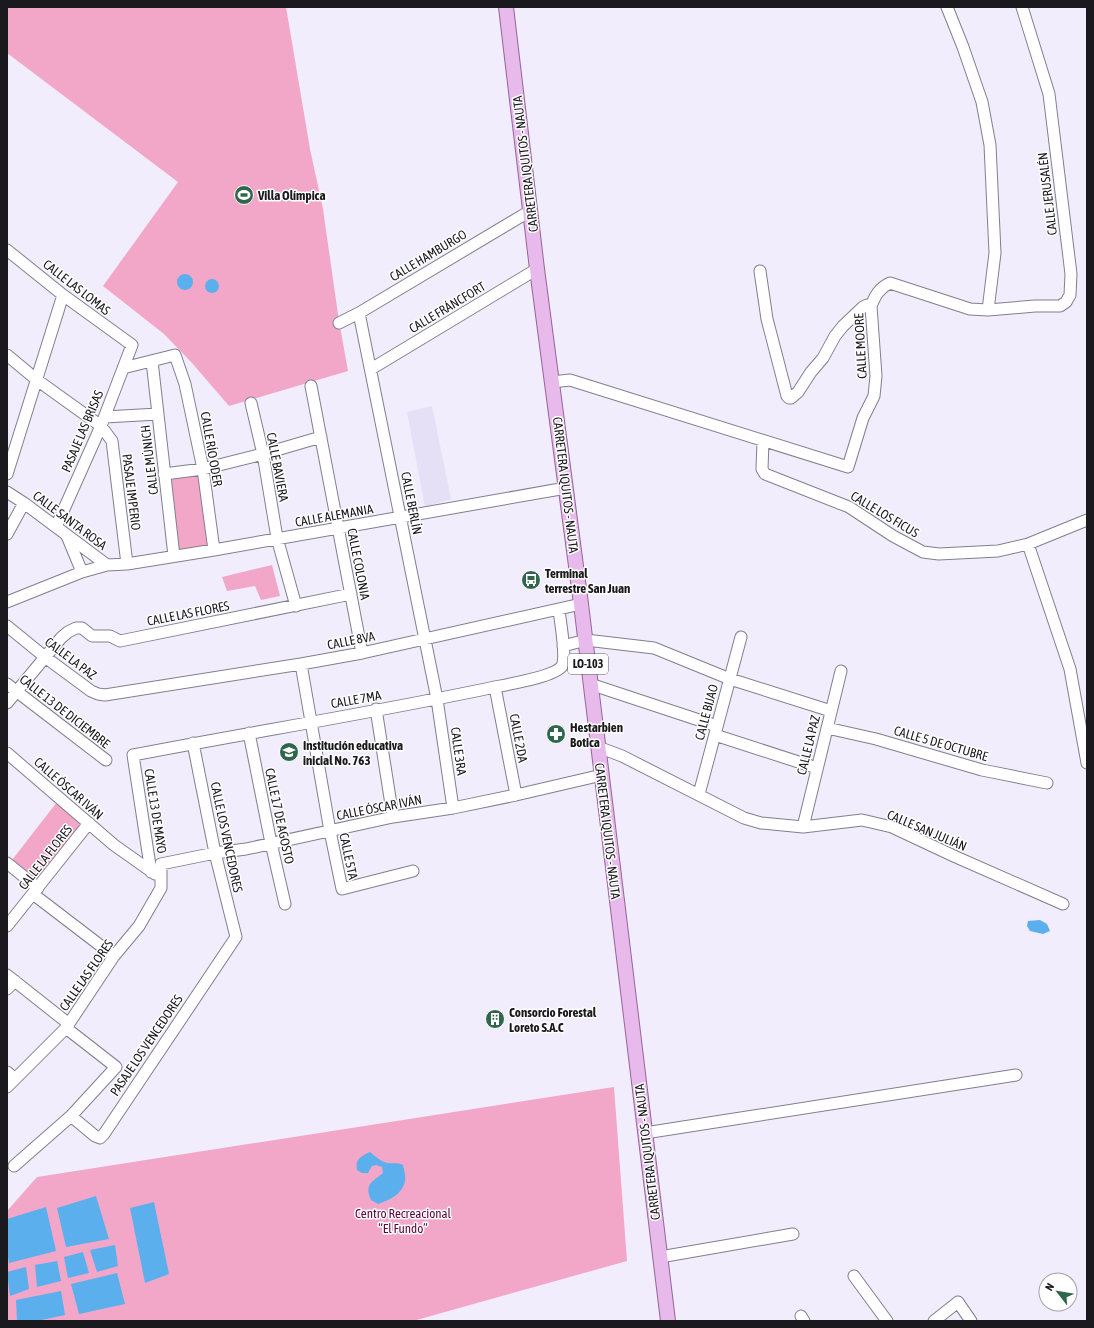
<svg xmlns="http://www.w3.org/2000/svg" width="1094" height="1328" font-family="'Asap Condensed',sans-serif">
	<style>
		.built { fill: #e6e0f6 }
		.green { fill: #f3a7c8 }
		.water { fill: #5bafed }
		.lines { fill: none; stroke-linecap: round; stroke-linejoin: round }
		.minor-casing { stroke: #827f8c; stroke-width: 13 }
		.major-casing { stroke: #96649a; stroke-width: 16 }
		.minor { stroke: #fff; stroke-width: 11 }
		.major { stroke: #e8baeb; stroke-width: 14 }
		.labels { text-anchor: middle; stroke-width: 3; stroke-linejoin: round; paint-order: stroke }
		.shield { fill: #fff; stroke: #5f5e62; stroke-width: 1 }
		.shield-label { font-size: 12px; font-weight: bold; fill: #1a191e }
		.street-label { font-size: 13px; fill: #1a191e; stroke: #fff }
		.poi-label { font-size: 13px; font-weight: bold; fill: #1a191e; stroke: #fff; text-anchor: start }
		.park-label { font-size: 13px; fill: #5b0737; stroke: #fff }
	</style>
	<rect width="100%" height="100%" fill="#f1edfc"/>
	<!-- built -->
	<path class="built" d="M 432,406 L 451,499 L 425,507 L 407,412 Z"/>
	<!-- green -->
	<path class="green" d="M 7,7 L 286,7 L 310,149 L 323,209 L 339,321 L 348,371 L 229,406 L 192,363 L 164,334 L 103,286 L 178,182 L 7,53 Z
		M 203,472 L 212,551 L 175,557 L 166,481 Z
		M 272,565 L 280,596 L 261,600 L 255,586 L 227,591 L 222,577 Z
		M 57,802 L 84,824 L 38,882 L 12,860 Z
		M 614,1087 L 627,1261 L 413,1321 L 7,1321 L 7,1211 L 37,1177 Z"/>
	<!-- water -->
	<path class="water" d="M177 282a8 8 0 1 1 16 0a8 8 0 1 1-16 0Z
		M205 286a7 7 0 1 1 14 0a7 7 0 1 1-14 0Z
		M 1040,920 L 1047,924 L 1050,931 L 1043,934 L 1030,931 L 1027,926 L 1028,921 Z
		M 370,1152 C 375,1156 380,1161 387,1163 C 393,1164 397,1162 403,1165 C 404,1170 406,1176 405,1181 C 402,1195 389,1200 378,1204 L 371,1200 C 364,1184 372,1182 383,1173 L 382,1167 L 376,1165 L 372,1166 L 368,1173 L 362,1173 L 357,1170 C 355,1159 361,1156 370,1152 Z
		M 96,1196 L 109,1239 L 66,1247 L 57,1208 Z
		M 154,1202 L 169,1274 L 145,1283 L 130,1208 Z
		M 46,1207 L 56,1251 L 9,1263 L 7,1251 L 7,1219 Z
		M 115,1245 L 118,1266 L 97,1272 L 90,1250 Z
		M 83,1252 L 89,1273 L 68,1278 L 64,1257 Z
		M 57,1261 L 61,1281 L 37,1287 L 35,1265 Z
		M 26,1267 L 29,1289 L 10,1296 L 7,1272 Z
		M 117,1273 L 125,1304 L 79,1314 L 71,1284 Z
		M 61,1291 L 65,1315 L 37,1321 L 17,1321 L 16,1300 Z"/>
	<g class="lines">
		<!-- minor casing -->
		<g class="minor-casing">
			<path id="minor" d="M 947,7 L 963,47 L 982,102 L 990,145 L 995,253 L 988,310
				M 7,250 L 63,295 L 132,345 L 101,426 L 56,527
				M 760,271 L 767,319 L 787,396 L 789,398 L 791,398 L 798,392 L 811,372 L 823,358 L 835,336 L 843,326 L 863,307 L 867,305 L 871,306
				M 359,313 L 437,699 L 453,808
				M 339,323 L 359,313 L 530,211
				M 7,355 L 37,380 L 101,426 L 112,441 L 127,564
				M 152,361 L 174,556
				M 123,368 L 175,355 L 185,384 L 203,469 L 214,550
				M 371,369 L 537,269
				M 552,382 L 570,380 L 848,467 L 863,418 L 874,396 L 876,376 L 871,306 C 875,296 879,288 890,283 L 970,309 L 988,310 L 1035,306 L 1060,306 L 1066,302 L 1070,295 L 1071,274 L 1049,94 L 1022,7
				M 311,386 L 362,653
				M 251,403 L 263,454 L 277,538 L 296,606
				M 105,417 L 158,414
				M 763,441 L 762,469 L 765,474 L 849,507 L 893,536 L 923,552 L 939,554 L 998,551 L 1028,544 L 1087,520
				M 7,474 L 63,295
				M 164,474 L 203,469 L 263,454 L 321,437
				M 7,492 L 24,503 L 107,565
				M 7,534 L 24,503
				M 67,536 L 82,572
				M 1028,544 L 1070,669 L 1087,763
				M 7,602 L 82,572 L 107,565 L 127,564 L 214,550 L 566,488
				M 7,626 L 45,657 L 91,691 L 98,694 L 105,695 L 301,664 L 362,653 L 581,604
				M 563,646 L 586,640 L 654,648 L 730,679 L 831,711
				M 301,664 L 330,831 L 342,889 L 413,871
				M 7,684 L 106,760
				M 590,684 L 717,726
				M 495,687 L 516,795
				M 7,703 L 61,638 L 68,632 L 76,628 L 82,628 L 92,636 L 110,636 L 120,641 L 125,640 L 351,594
				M 376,709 L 393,817
				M 827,728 L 876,739 L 982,770 L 1047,783
				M 249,733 L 271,843 L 285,904
				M 715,735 L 817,768
				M 598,747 L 622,756 L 744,818 L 761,823 L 803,827 L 862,820 L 892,827 L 956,857 L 1063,904
				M 7,753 L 114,845 L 155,874
				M 699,794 L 741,637
				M 803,827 L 841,671
				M 7,863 L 38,888
				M 151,872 L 133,755 C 252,732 372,713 490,688 C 504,685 555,677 562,666 C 567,656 560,622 559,609
				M 33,894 L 114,956
				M 7,926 L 89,823
				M 7,975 L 69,1024
				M 7,989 L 15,981
				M 7,1072 L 15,1079
				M 7,1087 L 66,1028 L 114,956 L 139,926 L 161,888 L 161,864 L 215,853 L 246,849 L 393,817 L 453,808 L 516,795 L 602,775
				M 71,1116 L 95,1136 L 100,1138 L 104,1134 L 236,937 L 215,853 L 193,743
				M 645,1133 L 1016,1075
				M 14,1166 L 71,1116 L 116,1067 L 66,1028
				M 660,1257 L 793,1234
				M 854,1276 L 887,1321
				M 801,1316 L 804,1321
				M 934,1321 L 958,1302 L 971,1321"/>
		</g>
		<!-- major casing -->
		<g class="major-casing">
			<path id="major" d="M 506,7 L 537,269 L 581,604 L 668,1321"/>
		</g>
		<!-- minor -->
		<use href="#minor" class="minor"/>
		<!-- major -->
		<use href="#major" class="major"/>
	</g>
	<!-- icons -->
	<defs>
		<g id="stadium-disc" transform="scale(1)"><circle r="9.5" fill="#30664c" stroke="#fff"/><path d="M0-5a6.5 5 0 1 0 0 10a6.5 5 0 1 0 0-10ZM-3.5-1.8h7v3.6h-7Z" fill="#fff"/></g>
		<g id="bus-disc" transform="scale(1)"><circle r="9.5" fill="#30664c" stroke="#fff"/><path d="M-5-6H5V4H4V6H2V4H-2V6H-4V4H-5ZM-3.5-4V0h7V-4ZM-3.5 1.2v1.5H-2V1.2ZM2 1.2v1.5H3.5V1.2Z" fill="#fff"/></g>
		<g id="pharmacy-disc" transform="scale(1)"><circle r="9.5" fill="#30664c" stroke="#fff"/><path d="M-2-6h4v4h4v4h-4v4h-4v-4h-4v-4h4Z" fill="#fff"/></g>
		<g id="school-disc" transform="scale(1)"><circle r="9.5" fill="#30664c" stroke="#fff"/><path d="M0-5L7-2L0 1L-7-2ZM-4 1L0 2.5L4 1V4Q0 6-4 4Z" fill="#fff"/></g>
		<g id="building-disc" transform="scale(1)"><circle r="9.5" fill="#30664c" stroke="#fff"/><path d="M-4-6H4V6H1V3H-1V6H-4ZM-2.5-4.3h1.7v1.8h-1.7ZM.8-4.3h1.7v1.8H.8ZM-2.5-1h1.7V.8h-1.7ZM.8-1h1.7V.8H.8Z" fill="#fff"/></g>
	</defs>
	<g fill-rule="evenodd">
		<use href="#stadium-disc" x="244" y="195"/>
		<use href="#bus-disc" x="531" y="580"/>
		<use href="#pharmacy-disc" x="556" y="734"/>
		<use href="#school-disc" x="289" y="752"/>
		<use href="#building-disc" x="495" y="1019"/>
	</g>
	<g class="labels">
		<!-- shield labels -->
		<rect class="shield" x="568" y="654" width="40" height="20" rx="3"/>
		<g class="shield-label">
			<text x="588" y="668">LO-103</text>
		</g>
		<!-- street labels -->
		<g class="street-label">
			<text transform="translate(525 164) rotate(-97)" y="5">CARRETERA IQUITOS - NAUTA</text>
			<text transform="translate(1047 194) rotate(-97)" y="5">CALLE JERUSALÉN</text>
			<text transform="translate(428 255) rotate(-31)" y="5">CALLE HAMBURGO</text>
			<text transform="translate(77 287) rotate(38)" y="5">CALLE LAS LOMAS</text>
			<text transform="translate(447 307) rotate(-31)" y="5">CALLE FRÁNCFORT</text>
			<text transform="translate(860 346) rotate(-93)" y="5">CALLE MOORE</text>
			<text transform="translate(82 431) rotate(-67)" y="5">PASAJE LAS BRISAS</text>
			<text transform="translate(212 449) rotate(80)" y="5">CALLE RÍO ODER</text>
			<text transform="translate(149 460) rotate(-97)" y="5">CALLE MÚNICH</text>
			<text transform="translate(278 467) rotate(79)" y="5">CALLE BAVIERA</text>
			<text transform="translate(566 485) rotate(83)" y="5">CARRETERA IQUITOS - NAUTA</text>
			<text transform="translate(132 492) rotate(83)" y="5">PASAJE IMPERIO</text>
			<text transform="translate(412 503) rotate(79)" y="5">CALLE BERLÍN</text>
			<text transform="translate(885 514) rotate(31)" y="5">CALLE LOS FICUS</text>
			<text transform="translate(334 515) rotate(-10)" y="5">CALLE ALEMANIA</text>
			<text transform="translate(70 520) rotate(37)" y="5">CALLE SANTA ROSA</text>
			<text transform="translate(359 564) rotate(79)" y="5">CALLE COLONIA</text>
			<text transform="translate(188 613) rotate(-11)" y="5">CALLE LAS FLORES</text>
			<text transform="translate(351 640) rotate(-11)" y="5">CALLE 8VA</text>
			<text transform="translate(71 658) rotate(37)" y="5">CALLE LA PAZ</text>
			<text transform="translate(356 699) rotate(-10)" y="5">CALLE 7MA</text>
			<text transform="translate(65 711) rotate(38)" y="5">CALLE 13 DE DICIEMBRE</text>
			<text transform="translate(706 712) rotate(-75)" y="5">CALLE BIJAO</text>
			<text transform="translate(519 738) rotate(79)" y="5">CALLE 2DA</text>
			<text transform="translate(941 743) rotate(16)" y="5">CALLE 5 DE OCTUBRE</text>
			<text transform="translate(808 745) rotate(-76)" y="5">CALLE LA PAZ</text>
			<text transform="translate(459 751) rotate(82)" y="5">CALLE 3RA</text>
			<text transform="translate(69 788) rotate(41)" y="5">CALLE ÓSCAR IVÁN</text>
			<text transform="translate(379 807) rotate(-11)" y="5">CALLE ÓSCAR IVÁN</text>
			<text transform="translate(156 811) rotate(81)" y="5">CALLE 13 DE MAYO</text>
			<text transform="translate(280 816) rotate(78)" y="5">CALLE 17 DE AGOSTO</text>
			<text transform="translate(927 830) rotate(23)" y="5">CALLE SAN JULIÁN</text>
			<text transform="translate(608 831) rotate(83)" y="5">CARRETERA IQUITOS - NAUTA</text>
			<text transform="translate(227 837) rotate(78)" y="5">CALLE LOS VENCEDORES</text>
			<text transform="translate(349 856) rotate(78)" y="5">CALLE 5TA</text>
			<text transform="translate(45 857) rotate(-52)" y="5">CALLE LA FLORES</text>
			<text transform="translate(86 975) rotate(-55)" y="5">CALLE LAS FLORES</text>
			<text transform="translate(146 1045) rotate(-56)" y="5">PASAJE LOS VENCEDORES</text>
			<text transform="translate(647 1152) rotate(-97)" y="5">CARRETERA IQUITOS - NAUTA</text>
		</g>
		<!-- poi labels -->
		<g class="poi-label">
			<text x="258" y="200">Villa Olímpica</text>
			<text x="545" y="578">Terminal<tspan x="545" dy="15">terrestre San Juan</tspan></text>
			<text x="570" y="732">Hestarbien<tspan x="570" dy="15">Botica</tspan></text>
			<text x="303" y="750">Institución educativa<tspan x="303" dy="15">inicial No. 763</tspan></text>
			<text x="509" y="1017">Consorcio Forestal<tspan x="509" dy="15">Loreto S.A.C</tspan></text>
		</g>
		<!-- park labels -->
		<g class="park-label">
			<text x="403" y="1218">Centro Recreacional<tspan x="403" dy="15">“El Fundo”</tspan></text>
		</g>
	</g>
	<!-- border -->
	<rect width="1094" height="1328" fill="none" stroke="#1a191e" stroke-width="16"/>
	<!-- north arrow -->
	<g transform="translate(1058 1292) rotate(301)"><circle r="19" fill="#ffffff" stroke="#a3a3a5"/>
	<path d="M0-3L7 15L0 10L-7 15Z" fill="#30664c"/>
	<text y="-6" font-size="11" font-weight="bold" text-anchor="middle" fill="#1a191e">N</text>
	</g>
</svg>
